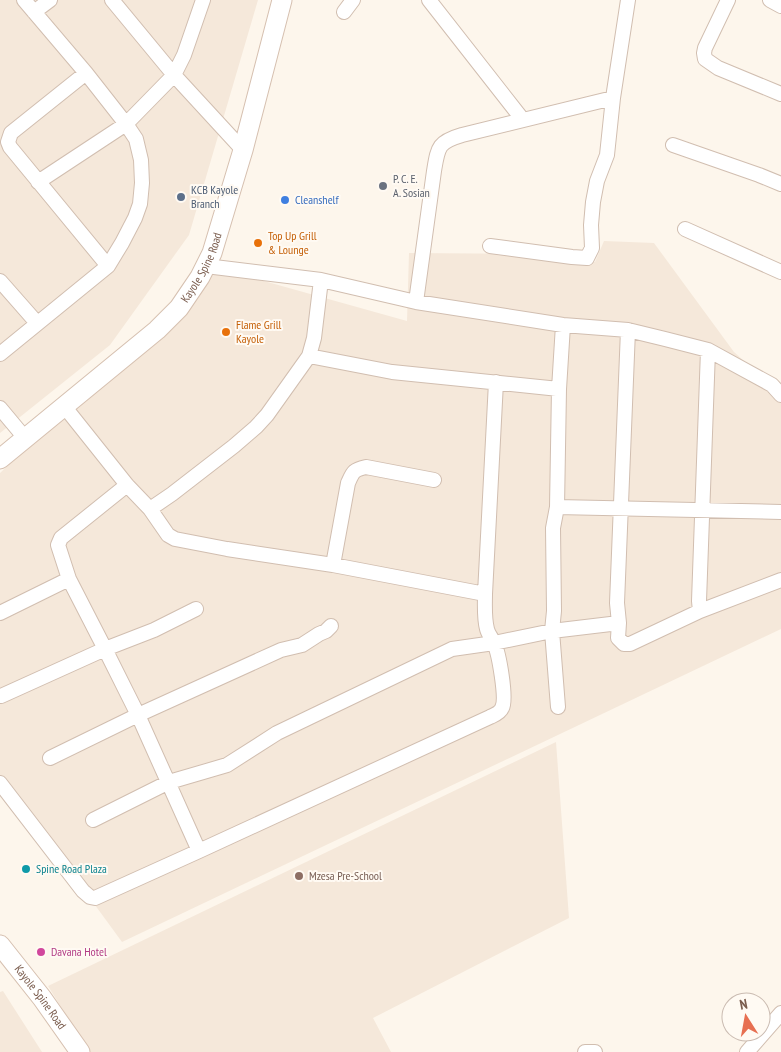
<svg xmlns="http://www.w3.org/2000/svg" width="781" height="1052" font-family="'PT Sans Narrow',sans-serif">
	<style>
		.residential { fill: #f5e8da }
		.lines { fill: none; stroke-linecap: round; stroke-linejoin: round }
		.minor-casing { stroke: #d1beb0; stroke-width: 16 }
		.secondary-casing { stroke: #d6c0b0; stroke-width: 21 }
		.minor { stroke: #fff; stroke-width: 14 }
		.secondary { stroke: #fff; stroke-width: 19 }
		.worship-dot { fill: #6b7280; stroke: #fffaf3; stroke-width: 2 }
		.service-dot { fill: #5c6f8a; stroke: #fffaf3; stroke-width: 2 }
		.shop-dot { fill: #3f7fe0; stroke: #fffaf3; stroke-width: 2 }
		.food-dot { fill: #e8710a; stroke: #fffaf3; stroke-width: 2 }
		.culture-dot { fill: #0f9aa8; stroke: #fffaf3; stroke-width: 2 }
		.education-dot { fill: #8d6e63; stroke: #fffaf3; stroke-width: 2 }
		.hotel-dot { fill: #d1479c; stroke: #fffaf3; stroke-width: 2 }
		.labels { text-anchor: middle; stroke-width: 4; stroke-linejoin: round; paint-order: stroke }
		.worship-label { font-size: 12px; fill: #5b616d; stroke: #fffaf3; text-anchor: start }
		.service-label { font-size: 12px; fill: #4e5e75; stroke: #fffaf3; text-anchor: start }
		.shop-label { font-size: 12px; fill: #366cbe; stroke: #fffaf3; text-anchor: start }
		.food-label { font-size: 12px; fill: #c56008; stroke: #fffaf3; text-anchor: start }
		.street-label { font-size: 12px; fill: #7a5c4d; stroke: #fffaf3 }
		.culture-label { font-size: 12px; fill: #0d838f; stroke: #fffaf3; text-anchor: start }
		.education-label { font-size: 12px; fill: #785e54; stroke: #fffaf3; text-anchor: start }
		.hotel-label { font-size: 12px; fill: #b23c85; stroke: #fffaf3; text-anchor: start }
	</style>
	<rect width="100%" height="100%" fill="#fdf6ec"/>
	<!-- residential -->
	<path class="residential" d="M 0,0 L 258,0 L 189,235 L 110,345 L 0,433 Z
		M 604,241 L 654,243 L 734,352 L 781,394 L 781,629 L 122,942 L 0,775 L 0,473 L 217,268 L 407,321 L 409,253 L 533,254 L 595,262 Z
		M 556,742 L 569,918 L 373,1018 L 391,1052 L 89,1052 L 48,986 Z
		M 3,991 L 42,1052 L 0,1052 L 0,992 Z"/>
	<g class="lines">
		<!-- minor casing -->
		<g class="minor-casing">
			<path id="minor" d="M 203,0 L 184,55 L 174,75 L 243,150
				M 429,0 L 523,120
				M 728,0 L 705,48 L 704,53 L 705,59 L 718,68 L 781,94
				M 770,0 L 781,6
				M 34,12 L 50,0
				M 344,12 L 353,0
				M 86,73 L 11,133 L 8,142 L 10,147 L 108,266
				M 673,145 L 759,175 L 781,184
				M 38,182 L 126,124 L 174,75 L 112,0
				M 685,229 L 781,272
				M 490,246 L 572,257 L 587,258 L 592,248 L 591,225 L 593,202 L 597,181 L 607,155 L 613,98 L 628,0
				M 206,266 L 321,280 L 416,302 L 563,325 L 628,330 L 665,339 L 708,350 L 772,385 L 781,395
				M 0,281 L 37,323
				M 416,302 L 434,171 C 438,147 438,142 462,135 L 613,98
				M 628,330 L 617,603 L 619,623 L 618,638 L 624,644 L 630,644 L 700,611 L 781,580
				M 0,354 L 108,266 L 122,243 L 135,218 L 140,204 L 142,183 L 141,160 L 136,139 L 126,124 L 86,73 L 24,0
				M 309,356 L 392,372 L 559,389
				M 64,406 L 127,485 L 150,509 L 168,535 L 175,539 L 227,549 L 333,565 L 485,594
				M 0,408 L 25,438
				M 127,485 L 61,538 L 58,545 L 69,579 L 105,649 L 138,715 L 199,851
				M 557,507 L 781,512
				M 150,509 L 172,494 L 234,446 L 256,427 L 267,415 L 309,356 L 314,338 L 321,280
				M 333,565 L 348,483 C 353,472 353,470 366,467 L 434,480
				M 700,611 L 699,601 L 708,350
				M 0,613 L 69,579
				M 1,696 L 105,649 L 154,630 L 196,609
				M 558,707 L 552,631 L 554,611 L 553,528 L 557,507 L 559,389 L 563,325
				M 50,758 L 138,715 L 281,650 L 302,645 L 319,634 L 326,631 L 331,626
				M 0,783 L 83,891 L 90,897 L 95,898 L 199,851 L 490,717 C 494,715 500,713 502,708 C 507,699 499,653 494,643 C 492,638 488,634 487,629 C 484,618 485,605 485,594 L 496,382
				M 93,820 L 169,782 L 227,765 L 277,733 L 452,649 L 494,643 L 552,631 L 619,623
				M 585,1052 L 595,1052
				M 747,1052 L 781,1013"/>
		</g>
		<!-- secondary casing -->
		<g class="secondary-casing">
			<g id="secondary">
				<path id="s1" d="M 0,459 L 157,330 L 179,308 L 200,277 L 212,253 L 243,150 L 282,0"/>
				<path id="s2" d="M 0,945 L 42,998 L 80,1052"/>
			</g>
		</g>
		<!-- minor -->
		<use href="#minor" class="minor"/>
		<!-- secondary -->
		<use href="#secondary" class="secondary"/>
	</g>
	<!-- markers -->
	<circle class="worship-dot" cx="383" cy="186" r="5"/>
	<circle class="service-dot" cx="181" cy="197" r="5"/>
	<circle class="shop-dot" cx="285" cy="200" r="5"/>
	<g class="food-dot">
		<circle cx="258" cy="243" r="5"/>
		<circle cx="226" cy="332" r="5"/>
	</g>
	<circle class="culture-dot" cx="26" cy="869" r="5"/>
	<circle class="education-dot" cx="299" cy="876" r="5"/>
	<circle class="hotel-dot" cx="41" cy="952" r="5"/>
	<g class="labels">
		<!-- worship labels -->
		<g class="worship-label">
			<text x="393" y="183">P. C. E.<tspan x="393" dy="14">A. Sosian</tspan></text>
		</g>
		<!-- service labels -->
		<g class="service-label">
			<text x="191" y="194">KCB Kayole<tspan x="191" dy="14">Branch</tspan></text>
		</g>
		<!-- shop labels -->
		<g class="shop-label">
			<text x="295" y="204">Cleanshelf</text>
		</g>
		<!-- food labels -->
		<g class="food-label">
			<text x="268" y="240">Top Up Grill<tspan x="268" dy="14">&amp; Lounge</tspan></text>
			<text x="236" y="329">Flame Grill<tspan x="236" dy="14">Kayole</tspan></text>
		</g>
		<!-- street labels -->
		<g class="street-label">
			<text dy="4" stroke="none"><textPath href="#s1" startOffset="281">Kayole Spine Road</textPath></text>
			<text dy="4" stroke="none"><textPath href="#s2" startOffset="66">Kayole Spine Road</textPath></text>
		</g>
		<!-- culture labels -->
		<g class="culture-label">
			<text x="36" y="873">Spine Road Plaza</text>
		</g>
		<!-- education labels -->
		<g class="education-label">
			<text x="309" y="880">Mzesa Pre-School</text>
		</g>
		<!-- hotel labels -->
		<g class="hotel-label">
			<text x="51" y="956">Davana Hotel</text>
		</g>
	</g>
	<!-- north arrow -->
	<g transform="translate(746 1017) rotate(349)"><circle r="24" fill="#fffaf3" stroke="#cabbb1"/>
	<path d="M0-4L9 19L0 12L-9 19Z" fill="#e76f51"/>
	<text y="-8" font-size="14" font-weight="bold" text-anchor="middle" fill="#7a5c4d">N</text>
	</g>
</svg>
